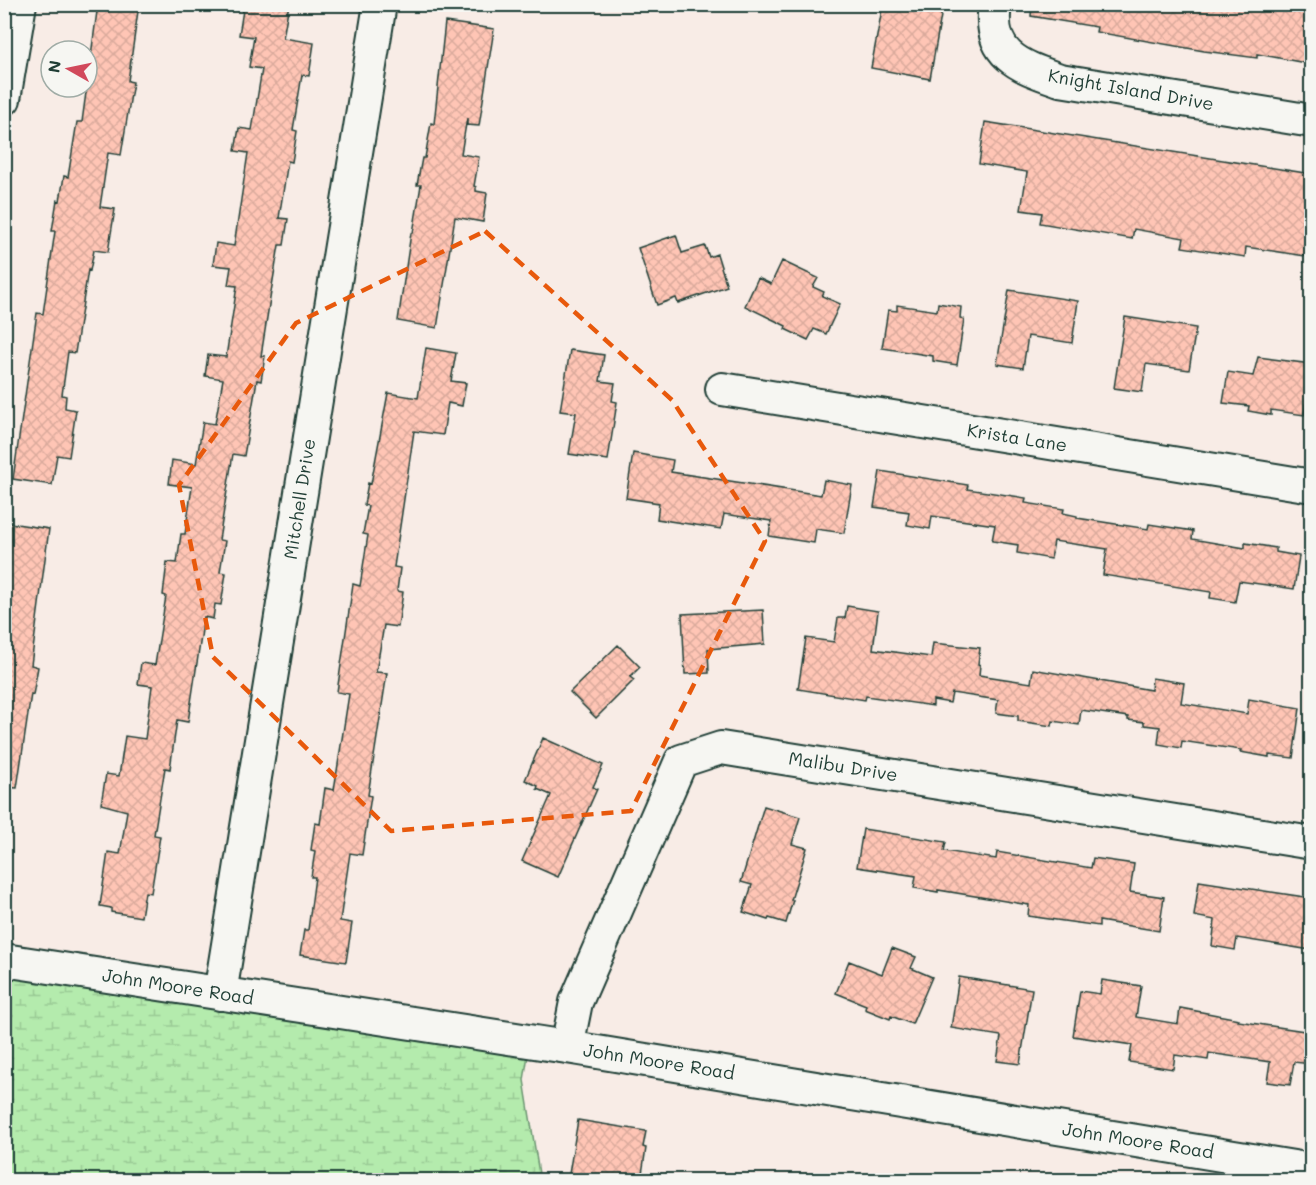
<svg xmlns="http://www.w3.org/2000/svg" width="1316" height="1185" font-family="Mali,sans-serif">
	<style>
		.wetland { fill: url(#wetland-marsh); stroke: #6a9470; stroke-width: 1.5 }
		.building { fill: url(#building-cross-hatch); stroke: #1f3d34; stroke-width: 1.5 }
		.lines { fill: none; stroke-linecap: round; stroke-linejoin: round }
		.minor-casing { stroke: #1f3d34; stroke-width: 36 }
		.minor { stroke: #f6f6f2; stroke-width: 32 }
		.marked { fill: none; stroke: #e8590c; stroke-width: 4.5; stroke-dasharray: 12 8; stroke-linejoin: round }
		.labels { text-anchor: middle; stroke-width: 6; stroke-linejoin: round; paint-order: stroke }
		.street-label { font-size: 18px; fill: #1f3d34; stroke: #f6f6f2 }
	</style>
	<defs>
		<pattern id="wetland-marsh" width="20" height="14" patternUnits="userSpaceOnUse" patternTransform="scale(1.5)"><rect width="20" height="14" fill="#b4ebad"/><path d="M1 5h8M5 5V1M11 12h8M15 12V8" fill="none" stroke="#9aca95"/></pattern>
		<pattern id="building-cross-hatch" width="8" height="8" patternUnits="userSpaceOnUse" patternTransform="scale(1.5)"><rect width="8" height="8" fill="#ffc5b5"/><path d="M0 0l8 8M0 8l8-8" fill="none" stroke="#daaa9c"/></pattern>
	</defs>
	<rect width="100%" height="100%" fill="#f8ece6"/>
	<filter id="ink" filterUnits="userSpaceOnUse"><feTurbulence type="fractalNoise" baseFrequency=".0167" numOctaves="2"/><feDisplacementMap in="SourceGraphic" scale="12" xChannelSelector="R" yChannelSelector="G"/><feConvolveMatrix kernelMatrix="1 2 1 2 8 2 1 2 1" color-interpolation-filters="sRGB"/></filter>
	<g filter="url(#ink)">
		<!-- wetland -->
		<path class="wetland" d="M 4,974 L 528,1055 L 524,1080 L 540,1180 L 5,1180 Z"/>
		<!-- building -->
		<path class="building" d="M 98,4 L 139,4 L 128,81 L 133,82 L 121,155 L 108,153 L 100,207 L 115,209 L 108,252 L 94,250 L 90,271 L 88,270 L 75,353 L 68,352 L 62,395 L 66,396 L 65,408 L 76,410 L 69,457 L 57,455 L 52,485 L 13,479 L 37,313 L 43,314 L 55,231 L 52,231 L 57,200 L 60,201 L 64,176 L 68,177 L 77,122 L 82,122 Z
			M 244,4 L 289,4 L 283,38 L 314,43 L 309,76 L 302,75 L 293,130 L 297,131 L 292,162 L 288,161 L 279,218 L 288,219 L 284,245 L 279,245 L 271,292 L 261,356 L 265,356 L 261,381 L 257,380 L 244,456 L 233,454 L 219,540 L 225,541 L 220,572 L 226,573 L 221,605 L 215,604 L 213,619 L 204,617 L 188,722 L 177,720 L 170,769 L 165,768 L 154,835 L 160,836 L 151,893 L 145,892 L 141,917 L 111,912 L 111,908 L 100,906 L 108,852 L 120,854 L 127,811 L 101,804 L 106,774 L 119,776 L 125,736 L 145,739 L 152,686 L 138,684 L 141,663 L 155,665 L 166,596 L 163,595 L 167,562 L 177,563 L 181,534 L 185,534 L 192,487 L 169,484 L 172,460 L 196,464 L 203,422 L 215,424 L 223,379 L 205,376 L 208,355 L 226,357 L 237,286 L 228,285 L 231,267 L 213,265 L 216,243 L 234,246 L 248,153 L 235,151 L 239,128 L 252,130 L 262,69 L 249,67 L 254,37 L 239,35 Z
			M 883,4 L 943,4 L 930,79 L 871,68 Z
			M 1032,4 L 1261,4 L 1311,13 L 1311,64 L 1257,54 L 1257,58 L 1204,51 L 1096,32 L 1097,27 L 1031,16 Z
			M 445,22 L 494,29 L 479,126 L 467,125 L 467,118 L 461,154 L 479,157 L 474,186 L 476,187 L 476,191 L 487,193 L 483,222 L 455,217 L 437,328 L 398,321 L 411,233 L 413,233 L 421,185 L 417,185 L 422,158 L 425,158 L 431,123 L 434,124 Z
			M 985,122 L 1311,174 L 1311,257 L 1246,247 L 1245,257 L 1182,247 L 1184,238 L 1134,229 L 1132,239 L 1040,223 L 1042,213 L 1021,210 L 1027,172 L 979,164 Z
			M 676,235 L 682,253 L 705,246 L 709,257 L 717,254 L 727,286 L 678,303 L 676,298 L 657,305 L 638,248 Z
			M 782,261 L 818,278 L 813,287 L 824,292 L 822,296 L 840,304 L 826,334 L 814,329 L 808,340 L 785,329 L 786,326 L 745,306 L 758,278 L 771,284 Z
			M 1009,290 L 1078,301 L 1072,343 L 1028,336 L 1023,368 L 997,364 Z
			M 938,303 L 961,307 L 960,318 L 964,319 L 957,365 L 933,361 L 933,356 L 882,348 L 888,310 L 897,311 L 897,305 L 937,311 Z
			M 1125,317 L 1196,328 L 1189,370 L 1146,364 L 1142,392 L 1114,388 Z
			M 426,348 L 456,353 L 451,381 L 466,383 L 462,406 L 448,403 L 443,435 L 414,431 L 394,567 L 400,568 L 397,591 L 403,592 L 398,627 L 384,625 L 376,672 L 387,673 L 368,795 L 371,796 L 362,855 L 350,853 L 342,907 L 340,921 L 352,923 L 346,962 L 300,955 L 304,930 L 308,930 L 315,877 L 311,877 L 315,851 L 311,850 L 315,823 L 320,824 L 325,788 L 334,790 L 349,694 L 337,692 L 353,584 L 360,586 L 368,535 L 363,534 L 368,506 L 364,505 L 368,483 L 371,484 L 388,393 L 418,398 Z
			M 570,350 L 604,355 L 600,381 L 615,383 L 612,401 L 617,402 L 608,460 L 569,454 L 576,413 L 560,411 Z
			M 1258,357 L 1311,364 L 1304,415 L 1271,410 L 1271,415 L 1248,411 L 1249,406 L 1223,403 L 1228,372 L 1253,376 Z
			M 633,453 L 673,460 L 671,472 L 821,495 L 824,480 L 852,485 L 844,533 L 816,529 L 814,543 L 769,536 L 771,521 L 724,514 L 721,529 L 657,519 L 659,503 L 626,498 Z
			M 880,471 L 968,485 L 967,489 L 1026,498 L 1025,503 L 1064,509 L 1063,513 L 1077,516 L 1077,518 L 1148,529 L 1149,524 L 1193,531 L 1192,539 L 1245,548 L 1245,543 L 1276,548 L 1276,552 L 1299,556 L 1294,589 L 1239,581 L 1235,602 L 1210,598 L 1211,592 L 1103,575 L 1107,549 L 1054,541 L 1051,559 L 1017,553 L 1018,545 L 992,541 L 995,525 L 932,516 L 930,529 L 907,525 L 909,512 L 874,507 Z
			M 10,523 L 49,529 L 31,665 L 38,667 L 33,695 L 31,694 L 17,788 L 4,787 L 4,562 Z
			M 847,606 L 878,611 L 873,649 L 931,657 L 933,643 L 980,648 L 978,664 L 980,665 L 979,675 L 1031,683 L 1033,669 L 1151,690 L 1152,678 L 1184,683 L 1181,703 L 1247,714 L 1249,699 L 1300,708 L 1293,758 L 1269,755 L 1269,757 L 1240,752 L 1241,750 L 1182,741 L 1181,748 L 1158,744 L 1160,727 L 1144,725 L 1144,722 L 1128,720 L 1128,717 L 1081,710 L 1079,725 L 1053,721 L 1052,726 L 1018,721 L 1018,716 L 996,713 L 998,700 L 952,693 L 950,703 L 933,700 L 933,706 L 866,696 L 865,700 L 798,689 L 806,638 L 834,642 L 838,618 L 845,618 Z
			M 763,610 L 765,644 L 708,649 L 709,673 L 685,674 L 682,614 Z
			M 618,645 L 640,667 L 630,677 L 634,680 L 596,718 L 570,692 Z
			M 543,738 L 603,765 L 593,787 L 597,789 L 558,877 L 522,861 L 551,795 L 537,789 L 538,786 L 525,780 Z
			M 764,806 L 800,817 L 792,844 L 807,848 L 791,900 L 793,900 L 786,923 L 769,918 L 768,920 L 743,912 L 752,885 L 741,882 Z
			M 863,829 L 946,842 L 944,851 L 996,859 L 997,852 L 1091,868 L 1093,858 L 1134,864 L 1130,892 L 1164,897 L 1159,931 L 1099,921 L 1099,926 L 1028,916 L 1029,905 L 938,890 L 938,892 L 914,888 L 916,876 L 857,867 Z
			M 1199,881 L 1311,898 L 1311,950 L 1237,938 L 1235,950 L 1212,946 L 1215,920 L 1194,916 Z
			M 892,948 L 916,957 L 911,968 L 932,977 L 912,1024 L 891,1016 L 890,1019 L 865,1009 L 866,1005 L 836,993 L 849,961 L 882,974 Z
			M 959,977 L 1032,989 L 1020,1064 L 997,1061 L 1001,1036 L 951,1028 Z
			M 1102,980 L 1141,986 L 1136,1017 L 1178,1024 L 1180,1008 L 1239,1019 L 1238,1021 L 1311,1032 L 1311,1064 L 1294,1062 L 1290,1085 L 1267,1082 L 1270,1062 L 1209,1053 L 1208,1060 L 1175,1055 L 1173,1069 L 1129,1062 L 1132,1045 L 1073,1036 L 1080,991 L 1100,994 Z
			M 578,1120 L 646,1131 L 643,1147 L 646,1148 L 641,1180 L 568,1180 Z"/>
		<g class="lines">
			<!-- minor casing -->
			<g class="minor-casing">
				<path id="minor" d="M 995,4 C 987,56 1020,66 1060,80 L 1312,121
					M 4,99 L 20,4
					M 722,389 L 1312,486
					M 4,960 L 567,1047 L 1312,1170
					M 220,994 L 380,4
					M 567,1047 L 576,1002 L 681,761 L 721,748 L 1312,843"/>
			</g>
			<!-- minor -->
			<use href="#minor" class="minor"/>
		</g>
	</g>
	<!-- marked area -->
	<path class="marked" d="M 485,231 L 672,400 L 765,541 L 631,811 L 391,831 L 213,657 L 179,485 L 296,323 Z"/>
	<g class="labels">
		<!-- street labels -->
		<g class="street-label">
			<text transform="translate(1131 90) rotate(10)" y="6">Knight Island Drive</text>
			<text transform="translate(1017 438) rotate(9)" y="6">Krista Lane</text>
			<text transform="translate(300 499) rotate(-81)" y="6">Mitchell Drive</text>
			<text transform="translate(843 767) rotate(9)" y="6">Malibu Drive</text>
			<text transform="translate(178 987) rotate(9)" y="6">John Moore Road</text>
			<text transform="translate(659 1062) rotate(9)" y="6">John Moore Road</text>
			<text transform="translate(1138 1141) rotate(9)" y="6">John Moore Road</text>
		</g>
	</g>
	<!-- margin -->
	<rect width="1316" height="1185" fill="none" stroke="#f6f6f2" stroke-width="24"/>
	<rect x="12" y="12" width="1292" height="1161" fill="none" stroke="#1f3d34" stroke-width="2" filter="url(#ink)"/>
	<!-- north arrow -->
	<g transform="translate(69 69) rotate(279)"><circle r="28" fill="#f6f6f2" stroke="#a0aca6" stroke-width="1.5"/>
	<path d="M0-4.5L10 22L0 15L-10 22Z" fill="#d1495b"/>
	<text y="-9" font-size="16" font-weight="bold" text-anchor="middle" fill="#1f3d34">N</text>
	</g>
</svg>
